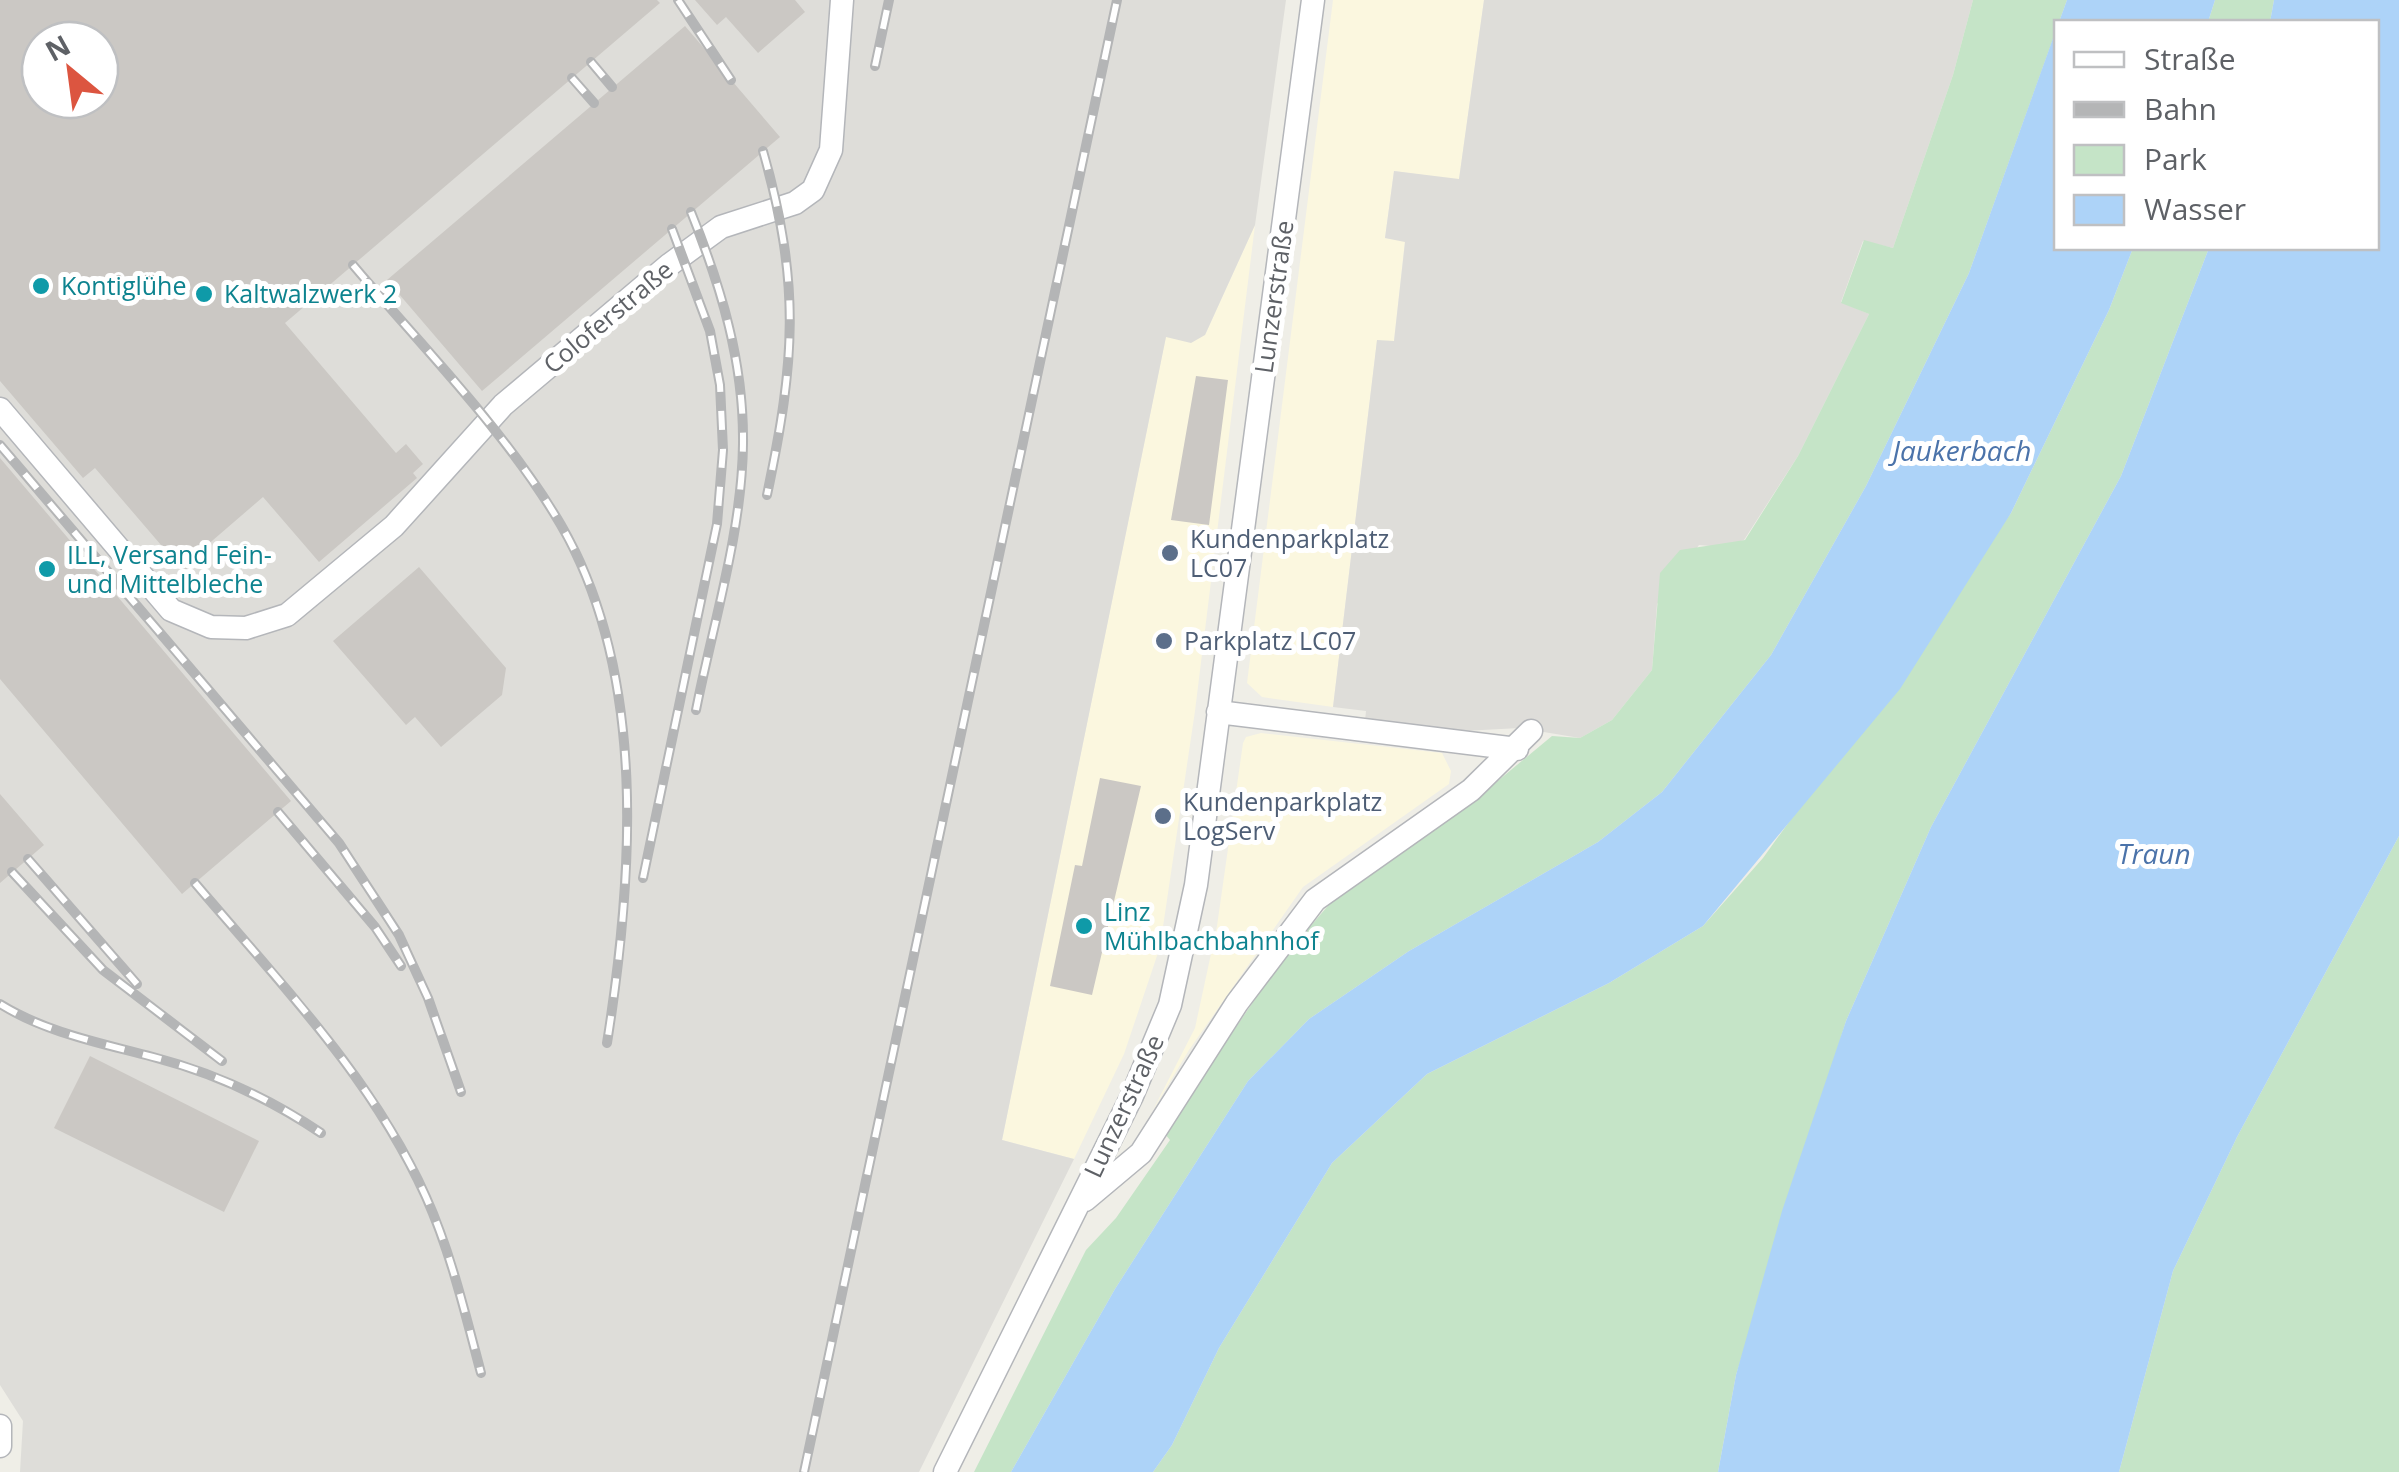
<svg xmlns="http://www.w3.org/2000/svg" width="2399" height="1472" font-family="'Open Sans',sans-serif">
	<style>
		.commercial { fill: #fbf7df }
		.industrial { fill: #deddd9; fill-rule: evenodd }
		.green { fill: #c5e4c7 }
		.water { fill: #add3f8 }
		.building { fill: #cbc8c4; fill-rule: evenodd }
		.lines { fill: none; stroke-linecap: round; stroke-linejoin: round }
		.street-casing { stroke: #b4b6ba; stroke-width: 25 }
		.street { stroke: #fff; stroke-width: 22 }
		.rail-casing { stroke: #b4b5b6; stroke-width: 10 }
		.rail { stroke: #fff; stroke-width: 6; stroke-dasharray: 19; stroke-linecap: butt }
		.culture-dot { fill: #0f9aa8; stroke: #fff; stroke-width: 4 }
		.service-dot { fill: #5c6f8a; stroke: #fff; stroke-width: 4 }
		.labels { text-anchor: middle; stroke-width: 10; stroke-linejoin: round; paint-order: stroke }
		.culture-label { font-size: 25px; fill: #0d838f; stroke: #fff; text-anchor: start }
		.street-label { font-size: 25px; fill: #5e6166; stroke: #fff }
		.service-label { font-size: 25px; fill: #4e5e75; stroke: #fff; text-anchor: start }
		.water-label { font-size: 28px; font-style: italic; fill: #4b73aa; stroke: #fff }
	</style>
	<rect width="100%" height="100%" fill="#efeee7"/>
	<!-- commercial -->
	<path class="commercial" d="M 1333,0 L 1484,0 L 1459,180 L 1394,171 L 1385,238 L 1405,241 L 1394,341 L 1377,341 L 1333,707 L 1262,697 L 1247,683 Z
		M 1255,225 L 1195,711 L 1160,947 L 1124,1054 L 1074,1159 L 1002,1140 L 1166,336 L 1205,335 Z
		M 1261,733 L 1442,753 L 1451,771 L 1449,784 L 1303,887 L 1189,1050 L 1153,1110 L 1195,1028 L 1217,926 L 1243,743 L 1246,737 Z"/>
	<!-- industrial -->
	<path class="industrial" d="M 0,0 L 1286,0 L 1255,225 L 1205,335 L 1191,343 L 1166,337 L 1002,1140 L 1074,1159 L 919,1472 L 20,1472 L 23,1421 L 0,1385 ZM 40,40 L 100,40 L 100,100 L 40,100 Z
		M 1484,0 L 1973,0 L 1953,75 L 1893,248 L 1863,241 L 1841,302 L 1869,314 L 1798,456 L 1744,540 L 1722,547 L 1699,545 L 1657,604 L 1652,670 L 1612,720 L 1580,738 L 1520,728 L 1463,731 L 1365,721 L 1366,711 L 1333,707 L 1377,340 L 1394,341 L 1405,242 L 1385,238 L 1394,171 L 1459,179 Z"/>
	<!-- green -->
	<path class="green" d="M 1973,0 L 2067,0 L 1969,273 L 1866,486 L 1771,655 L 1662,792 L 1598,842 L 1409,951 L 1309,1019 L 1248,1081 L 1115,1289 L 1011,1472 L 974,1472 L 1086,1250 L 1116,1218 L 1170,1140 L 1164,1133 L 1283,958 L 1333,900 L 1465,808 L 1552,736 L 1580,738 L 1612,720 L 1652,670 L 1660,573 L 1680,550 L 1745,540 L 1798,456 L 1869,314 L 1841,303 L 1864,240 L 1893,248 L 1953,75 Z
		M 2215,0 L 2274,0 L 2270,22 L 2208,22 Z
		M 2133,248 L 2209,248 L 2121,476 L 1931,827 L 1846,1021 L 1736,1375 L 1718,1472 L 1153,1472 L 1172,1445 L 1219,1348 L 1332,1163 L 1427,1074 L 1609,983 L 1703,926 L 1763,858 L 2011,513 L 2109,310 Z
		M 2399,836 L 2399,1472 L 2119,1472 L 2173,1271 L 2237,1137 Z"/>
	<!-- water -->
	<path class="water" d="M 2067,0 L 2215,0 L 2208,22 L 2059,22 Z
		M 2274,0 L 2399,0 L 2399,836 L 2237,1137 L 2173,1271 L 2119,1472 L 1718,1472 L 1736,1375 L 1782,1211 L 1846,1021 L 1931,827 L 2121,476 L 2209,248 L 2376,248 L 2376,22 L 2270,22 Z
		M 2056,30 L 2056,248 L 2133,248 L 2109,310 L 2011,513 L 1900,689 L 1703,926 L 1609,983 L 1427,1074 L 1332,1163 L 1219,1348 L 1172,1445 L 1153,1472 L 1011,1472 L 1115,1289 L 1248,1081 L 1309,1019 L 1409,951 L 1598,842 L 1662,792 L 1771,655 L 1866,486 L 1969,273 Z"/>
	<!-- building -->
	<path class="building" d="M 0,0 L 657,0 L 660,3 L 285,323 L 396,453 L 406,444 L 423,464 L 413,473 L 417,478 L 319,562 L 263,497 L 198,553 L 202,558 L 185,573 L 95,468 L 83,478 L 0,381 ZM 40,40 L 100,40 L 100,100 L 40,100 Z
		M 695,0 L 795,0 L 805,12 L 758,53 L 726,17 L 717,25 Z
		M 685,26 L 780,137 L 482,391 L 387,280 Z
		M 1196,376 L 1228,380 L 1209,525 L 1171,520 Z
		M 0,458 L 291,801 L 182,894 L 0,679 Z
		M 419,567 L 506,668 L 502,695 L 441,747 L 415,717 L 406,725 L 333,641 Z
		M 1100,778 L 1141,786 L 1092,995 L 1050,986 L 1075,865 L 1082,866 Z
		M 0,794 L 44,845 L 0,883 Z
		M 90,1056 L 259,1141 L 224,1212 L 54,1128 Z"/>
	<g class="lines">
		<!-- street casing -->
		<g class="street-casing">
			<path id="street" d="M 0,409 L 171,610 L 211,627 L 246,628 L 287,615 L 394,526 L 503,405 L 669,265 L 721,227 L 795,203 L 813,190 L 831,150 L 842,0
				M 1218,712 L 1517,749
				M 1085,1200 L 1141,1153 L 1237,1003 L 1315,900 L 1471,790 L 1531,731
				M 0,1426 L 0,1446
				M 945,1472 L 1132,1096 L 1170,1005 L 1196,885 L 1313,0"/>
		</g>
		<!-- street -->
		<use href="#street" class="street"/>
		<!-- rail casing -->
		<g class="rail-casing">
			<path id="rail" d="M 678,0 L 731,80
				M 591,62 L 612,87
				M 875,66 L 889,0
				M 572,78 L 594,103
				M 763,151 C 801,285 795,361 767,495
				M 691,212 C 721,287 744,362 743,444 C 742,532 713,624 696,710
				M 353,265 C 424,349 505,430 561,525 C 648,675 633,878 607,1043
				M 0,445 L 339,843 L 399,935 L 428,998 L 461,1092
				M 278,812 L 375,927 L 401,966
				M 28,859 L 137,984
				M 12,872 L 103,970 L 222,1061
				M 643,878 L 717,524 L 723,450 L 720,385 L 710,331 L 672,229
				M 195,883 C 279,982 372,1077 426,1197 C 451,1253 465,1313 481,1373
				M 0,1004 C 47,1033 101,1043 153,1057 C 214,1073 269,1098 321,1133
				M 804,1472 L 1117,0"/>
		</g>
		<!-- rail -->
		<use href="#rail" class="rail"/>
	</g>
	<!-- markers -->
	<g class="culture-dot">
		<circle cx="41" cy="286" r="10"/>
		<circle cx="204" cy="294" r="10"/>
		<circle cx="47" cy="569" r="10"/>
		<circle cx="1084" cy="926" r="10"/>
	</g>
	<g class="service-dot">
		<circle cx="1170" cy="553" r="10"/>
		<circle cx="1164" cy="641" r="10"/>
		<circle cx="1163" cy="816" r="10"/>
	</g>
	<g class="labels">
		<!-- culture labels -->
		<g class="culture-label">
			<text x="61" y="295">Kontiglühe</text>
			<text x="224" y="303">Kaltwalzwerk 2</text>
			<text x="67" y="564">ILL, Versand Fein-<tspan x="67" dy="29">und Mittelbleche</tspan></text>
			<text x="1104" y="921">Linz<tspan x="1104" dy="29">Mühlbachbahnhof</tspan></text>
		</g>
		<!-- street labels -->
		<g class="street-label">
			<text transform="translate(1274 297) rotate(-82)" y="9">Lunzerstraße</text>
			<text transform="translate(608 317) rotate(-40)" y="9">Coloferstraße</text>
			<text transform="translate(1124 1106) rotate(-65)" y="9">Lunzerstraße</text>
		</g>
		<!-- service labels -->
		<g class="service-label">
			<text x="1190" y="548">Kundenparkplatz<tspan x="1190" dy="29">LC07</tspan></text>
			<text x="1184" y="650">Parkplatz LC07</text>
			<text x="1183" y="811">Kundenparkplatz<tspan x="1183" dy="29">LogServ</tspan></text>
		</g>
		<!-- water labels -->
		<g class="water-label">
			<text x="1962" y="461">Jaukerbach</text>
			<text x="2154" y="864">Traun</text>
		</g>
	</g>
	<!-- legend -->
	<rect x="2054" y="20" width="325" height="230" fill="#ffffff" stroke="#bfc0c2" stroke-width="2.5"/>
	<rect x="2074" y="52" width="50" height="15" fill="#ffffff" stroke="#bfc0c2" stroke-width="2.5"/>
	<text x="2144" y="70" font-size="30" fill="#5e6166">Straße</text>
	<rect x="2074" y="102" width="50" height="15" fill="#b4b5b6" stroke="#bfc0c2" stroke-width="2.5"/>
	<text x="2144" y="120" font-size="30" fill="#5e6166">Bahn</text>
	<rect x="2074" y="145" width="50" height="30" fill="#c5e4c7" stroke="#bfc0c2" stroke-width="2.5"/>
	<text x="2144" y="170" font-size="30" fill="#5e6166">Park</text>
	<rect x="2074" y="195" width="50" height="30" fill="#add3f8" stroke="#bfc0c2" stroke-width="2.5"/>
	<text x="2144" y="220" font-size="30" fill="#5e6166">Wasser</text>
	<!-- north arrow -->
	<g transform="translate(70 70) rotate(331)"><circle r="48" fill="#ffffff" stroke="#bfc0c2" stroke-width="2.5"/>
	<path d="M0-8L18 38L0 25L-18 38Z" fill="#dc5540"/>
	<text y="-15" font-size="28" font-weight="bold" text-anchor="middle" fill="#5e6166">N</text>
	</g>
</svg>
